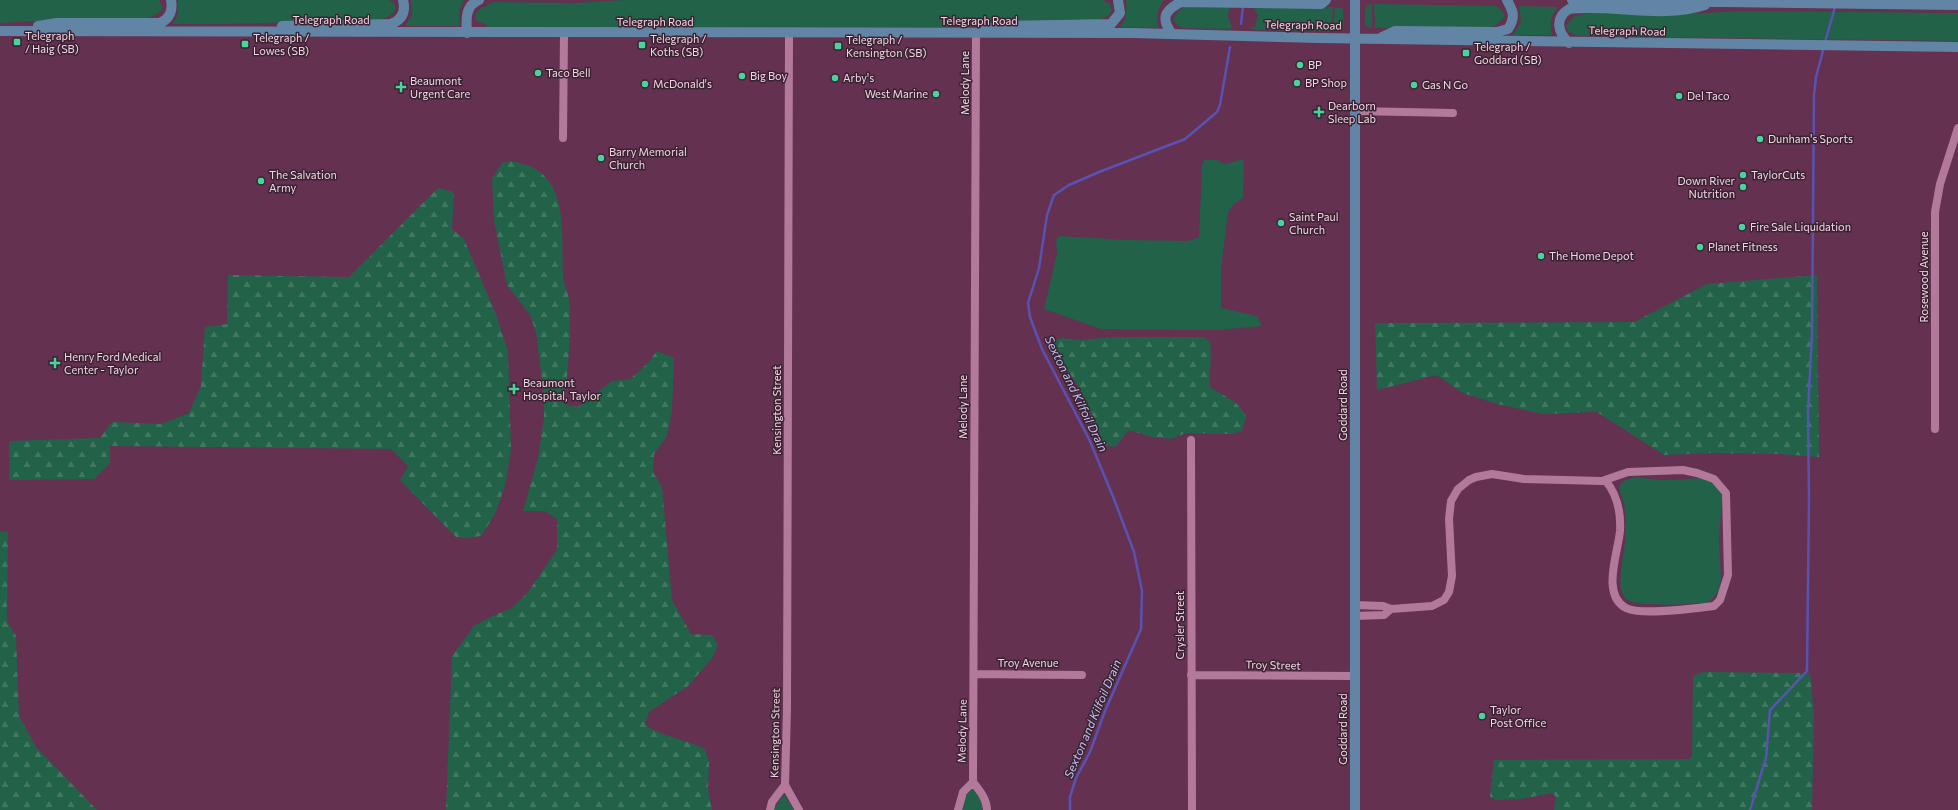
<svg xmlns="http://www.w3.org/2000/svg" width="1958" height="810" font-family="Commissioner,sans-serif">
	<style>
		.grass { fill: #216248 }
		.forest { fill: url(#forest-firs) }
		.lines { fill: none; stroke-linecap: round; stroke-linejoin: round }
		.stream { stroke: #5a52b2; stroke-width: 2.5 }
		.minor { stroke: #b3799b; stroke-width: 8 }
		.major { stroke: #6385a5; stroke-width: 10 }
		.poi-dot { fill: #47d49d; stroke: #3a2331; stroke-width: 1.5 }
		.labels { text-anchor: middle; stroke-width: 3; stroke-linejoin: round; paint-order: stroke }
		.street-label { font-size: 11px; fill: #f4d4e6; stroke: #3a2331 }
		.poi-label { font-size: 11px; fill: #f4d4e6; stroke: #3a2331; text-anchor: start }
		.water-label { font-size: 12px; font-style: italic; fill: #c0c2f5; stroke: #3a2331 }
	</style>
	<defs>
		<pattern id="forest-firs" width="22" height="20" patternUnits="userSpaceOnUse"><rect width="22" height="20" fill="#216248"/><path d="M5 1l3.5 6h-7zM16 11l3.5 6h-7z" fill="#427862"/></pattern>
	</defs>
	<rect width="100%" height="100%" fill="#643151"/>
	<!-- grass -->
	<path class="grass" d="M 0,0 L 159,0 L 163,8 L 159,13 L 148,18 L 56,20 L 0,23 Z
		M 178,0 L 389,0 L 394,3 L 396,9 L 391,15 L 383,19 C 313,21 242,25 172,24 L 178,15 Z
		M 411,0 L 464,0 L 459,11 L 460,26 L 405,26 L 412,15 Z
		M 624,0 L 1102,0 L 1110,4 L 1112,10 L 1108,16 L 1096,21 L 1007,23 L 943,27 L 487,27 L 487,25 L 477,21 L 475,18 L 476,13 L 480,9 L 494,2 L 576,3 Z
		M 1126,0 L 1164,0 C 1157,8 1156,17 1159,28 L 1120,27 C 1127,18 1127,11 1126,0 Z
		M 1372,4 L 1372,28 L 1369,28 L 1365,24 L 1365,10 L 1367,5 Z
		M 1374,4 L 1496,6 L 1502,10 L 1505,17 L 1495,26 L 1482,30 L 1375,28 Z
		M 1253,6 L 1333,7 L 1331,31 L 1256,30 L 1248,27 L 1255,27 L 1258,15 Z
		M 1519,6 L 1558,7 C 1550,16 1550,24 1552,35 L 1513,35 L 1521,21 Z
		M 1186,7 L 1233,7 L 1229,9 L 1228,16 L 1232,28 L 1230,29 L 1182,28 L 1175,23 L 1173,19 L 1179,10 Z
		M 1335,7 L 1342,8 L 1343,11 L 1343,27 L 1339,31 L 1333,31 Z
		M 1743,11 L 1958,13 L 1958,41 L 1577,36 L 1568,31 L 1566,25 L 1575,16 L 1586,14 L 1586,12 L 1683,14 Z
		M 1244,159 L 1243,198 L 1234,204 L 1228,212 L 1221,269 L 1221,308 L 1257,316 L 1262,326 L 1219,330 L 1101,329 L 1044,309 L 1057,253 L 1056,240 L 1059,236 L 1127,240 L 1188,241 L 1199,237 L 1202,164 L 1205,160 L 1217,160 L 1225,164 Z
		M 1635,477 C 1646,478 1658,480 1669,480 C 1690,481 1715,469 1722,497 L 1719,541 L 1721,580 L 1719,590 L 1713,598 L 1706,603 C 1692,604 1632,608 1625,598 C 1615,586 1624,556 1625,541 C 1625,529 1626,516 1624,504 C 1623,498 1618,492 1620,486 C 1622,480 1629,479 1635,477 Z
		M 972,787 L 974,788 L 983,805 L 982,810 L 961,810 L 962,802 Z
		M 784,794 L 794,810 L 773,810 Z"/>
	<!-- forest -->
	<path class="forest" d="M 511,161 C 525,164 538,167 548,180 C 567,205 561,246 563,275 C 563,283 568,291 569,299 C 572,334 567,370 565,405 L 578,407 L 612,381 L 630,379 L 647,364 L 657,351 L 674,358 L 672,411 L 667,436 L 654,454 L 653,472 L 662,487 L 672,600 L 691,634 L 712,635 L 718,645 L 713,657 L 688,686 L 649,712 L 645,725 C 663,737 685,739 705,749 L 709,762 L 708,789 L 712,810 L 446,810 L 452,656 L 474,626 L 488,618 L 512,608 L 528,592 L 557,550 L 557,519 L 545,511 L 523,511 L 538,458 L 544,418 L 544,397 L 536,332 L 530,315 L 507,285 L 494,220 L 492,179 L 502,163 Z
		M 438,188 L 454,192 L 452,229 L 464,239 L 496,314 L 508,351 L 511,450 L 505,486 L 495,514 L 481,536 L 465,538 L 456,537 L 400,480 L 408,466 L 391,449 L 110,446 L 110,463 L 94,479 L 9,480 L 9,441 L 100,438 L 112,422 L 161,424 L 189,413 L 201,386 L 205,327 L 227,324 L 228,275 L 349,277 Z
		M 1817,275 L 1819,457 L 1780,454 L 1714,453 L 1664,455 L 1597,412 L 1543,414 L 1497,404 L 1463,393 L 1436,375 L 1377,390 L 1375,323 L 1634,322 L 1707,284 Z
		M 1114,337 L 1205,337 L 1210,342 C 1212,357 1209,372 1210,387 L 1235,402 L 1246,415 L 1242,431 L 1231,434 L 1186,433 L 1171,439 L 1152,437 L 1129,430 L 1115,447 L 1104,445 L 1092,414 L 1077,384 L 1052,351 L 1053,341 L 1062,338 L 1081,340 Z
		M 0,531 L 8,532 L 7,621 L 16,636 L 19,716 L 36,747 L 97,810 L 0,810 Z
		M 1704,672 L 1810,673 L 1814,715 L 1812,810 L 1554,810 L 1556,797 L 1552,793 L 1521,799 L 1495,800 L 1490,797 L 1494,760 L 1689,759 L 1692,756 L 1693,676 Z"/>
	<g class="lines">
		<!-- stream -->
		<path class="stream" d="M 1241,24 L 1243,6
			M 1825,42 L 1835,7
			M 1070,810 L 1070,797 L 1076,778 L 1090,752 L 1105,711 L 1141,629 L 1142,591 L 1134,552 L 1114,499 L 1089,439 L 1042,349 L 1030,317 L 1028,303 L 1039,268 L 1047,215 L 1054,195 L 1069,185 L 1099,172 L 1185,139 L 1217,112 L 1220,105 L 1230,47
			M 1750,810 L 1766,758 L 1770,710 L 1807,671 L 1809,500 L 1808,410 L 1812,333 L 1814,95 L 1816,77 L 1824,47"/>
		<!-- minor -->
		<path class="minor" d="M 976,33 L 973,782 C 979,790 987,799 987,810
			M 1356,111 L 1453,113
			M 563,138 L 564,33
			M 1935,429 L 1935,212 L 1940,184 L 1958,128
			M 1191,440 L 1192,810
			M 1355,605 L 1383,606 L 1391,609 L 1432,606 L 1444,600 L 1449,592 L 1452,576 L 1449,519 L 1451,501 L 1458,489 L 1469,480 L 1476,477 L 1492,474 L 1524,479 L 1602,481 L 1628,472 L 1683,470 L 1697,473 L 1714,479 L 1726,493 L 1728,575 L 1720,600 L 1714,606 C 1695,608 1642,616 1626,608 C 1601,595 1618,553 1620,531 C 1621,513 1617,494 1605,480
			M 1355,616 L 1384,615 L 1391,609
			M 974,674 L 1082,675
			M 1191,675 L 1355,676
			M 785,785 L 799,810
			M 770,810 L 772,802 L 785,785 L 787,709 L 789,34
			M 958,810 L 963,792 L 973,782"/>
		<!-- major -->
		<path class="major" d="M 1572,0 L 1958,5
			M 38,26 L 57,23 L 160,23 C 170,19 173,10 171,0
			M 282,26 L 391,24 C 402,20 406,12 403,0
			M 986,28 L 1008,26 L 1111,24 L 1120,13 L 1118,0
			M 0,31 L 1133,33 L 1319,38 L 1958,47
			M 467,33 C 466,19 465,6 479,0
			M 1172,34 C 1160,18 1165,10 1181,2 L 1321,4 L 1326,0
			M 1382,37 L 1395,31 L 1497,32 L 1508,29 C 1516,17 1513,11 1507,0
			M 1569,43 C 1558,33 1554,18 1569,9 C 1614,4 1661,19 1705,5
			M 1355,810 L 1355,0"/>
	</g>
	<!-- markers -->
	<g class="poi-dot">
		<rect x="13" y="38" width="8" height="8" rx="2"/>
		<rect x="241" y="40" width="8" height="8" rx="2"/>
		<rect x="638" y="41" width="8" height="8" rx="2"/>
		<rect x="834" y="42" width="8" height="8" rx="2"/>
		<rect x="1462" y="49" width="8" height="8" rx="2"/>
		<circle cx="1300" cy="65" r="4"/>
		<circle cx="538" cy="73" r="4"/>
		<circle cx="742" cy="76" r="4"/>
		<circle cx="835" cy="78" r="4"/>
		<circle cx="1297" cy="83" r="4"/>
		<circle cx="645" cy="84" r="4"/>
		<circle cx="1414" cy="85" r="4"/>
		<path d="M399 81h4v4h4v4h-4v4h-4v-4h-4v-4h4z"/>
		<circle cx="936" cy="94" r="4"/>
		<circle cx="1679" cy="96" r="4"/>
		<path d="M1317 106h4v4h4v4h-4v4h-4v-4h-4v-4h4z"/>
		<circle cx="1760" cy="139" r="4"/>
		<circle cx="601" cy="158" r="4"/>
		<circle cx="1743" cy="175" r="4"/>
		<circle cx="261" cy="181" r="4"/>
		<circle cx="1743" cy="187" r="4"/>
		<circle cx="1281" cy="223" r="4"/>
		<circle cx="1742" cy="227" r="4"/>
		<circle cx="1700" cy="247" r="4"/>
		<circle cx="1541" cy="256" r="4"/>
		<path d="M53 357h4v4h4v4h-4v4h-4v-4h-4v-4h4z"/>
		<path d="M512 383h4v4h4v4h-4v4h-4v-4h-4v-4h4z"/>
		<circle cx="1482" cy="716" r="4"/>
	</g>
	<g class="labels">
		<!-- street labels -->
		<g class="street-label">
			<text x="331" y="24">Telegraph Road</text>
			<text x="979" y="25">Telegraph Road</text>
			<text x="655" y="26">Telegraph Road</text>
			<text transform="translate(1303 25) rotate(1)" y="4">Telegraph Road</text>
			<text transform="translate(1627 31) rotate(1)" y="4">Telegraph Road</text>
			<text transform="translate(965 83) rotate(-90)" y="4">Melody Lane</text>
			<text transform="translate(1924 277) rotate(-90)" y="4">Rosewood Avenue</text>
			<text transform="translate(1343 405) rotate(-90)" y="4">Goddard Road</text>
			<text transform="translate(963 407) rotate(-90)" y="4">Melody Lane</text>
			<text transform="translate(777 410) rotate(-90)" y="4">Kensington Street</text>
			<text transform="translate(1180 625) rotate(-90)" y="4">Crysler Street</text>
			<text x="1028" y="667">Troy Avenue</text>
			<text transform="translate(1273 665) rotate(1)" y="4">Troy Street</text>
			<text transform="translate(1343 729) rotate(-90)" y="4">Goddard Road</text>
			<text transform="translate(962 731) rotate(-89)" y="4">Melody Lane</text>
			<text transform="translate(775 733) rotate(-89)" y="4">Kensington Street</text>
		</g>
		<!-- poi labels -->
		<g class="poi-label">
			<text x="25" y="40">Telegraph<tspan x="25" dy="13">/ Haig (SB)</tspan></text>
			<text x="253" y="42">Telegraph /<tspan x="253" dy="13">Lowes (SB)</tspan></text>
			<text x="650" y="43">Telegraph /<tspan x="650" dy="13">Koths (SB)</tspan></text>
			<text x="846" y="44">Telegraph /<tspan x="846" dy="13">Kensington (SB)</tspan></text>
			<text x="1474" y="51">Telegraph /<tspan x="1474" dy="13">Goddard (SB)</tspan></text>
			<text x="1308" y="69">BP</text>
			<text x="546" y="77">Taco Bell</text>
			<text x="750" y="80">Big Boy</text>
			<text x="843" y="82">Arby's</text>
			<text x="410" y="85">Beaumont<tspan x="410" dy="13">Urgent Care</tspan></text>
			<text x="1305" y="87">BP Shop</text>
			<text x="653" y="88">McDonald's</text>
			<text x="1422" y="89">Gas N Go</text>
			<text x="928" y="98" text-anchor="end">West Marine</text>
			<text x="1687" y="100">Del Taco</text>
			<text x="1328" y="110">Dearborn<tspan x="1328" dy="13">Sleep Lab</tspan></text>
			<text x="1768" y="143">Dunham's Sports</text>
			<text x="609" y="156">Barry Memorial<tspan x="609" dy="13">Church</tspan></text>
			<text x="269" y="179">The Salvation<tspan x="269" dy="13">Army</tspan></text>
			<text x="1751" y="179">TaylorCuts</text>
			<text x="1735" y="185" text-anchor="end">Down River<tspan x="1735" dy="13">Nutrition</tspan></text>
			<text x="1289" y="221">Saint Paul<tspan x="1289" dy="13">Church</tspan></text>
			<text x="1750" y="231">Fire Sale Liquidation</text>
			<text x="1708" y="251">Planet Fitness</text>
			<text x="1549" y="260">The Home Depot</text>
			<text x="64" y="361">Henry Ford Medical<tspan x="64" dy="13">Center - Taylor</tspan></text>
			<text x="523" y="387">Beaumont<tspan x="523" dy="13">Hospital, Taylor</tspan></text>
			<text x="1490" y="714">Taylor<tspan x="1490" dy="13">Post Office</tspan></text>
		</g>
		<!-- water labels -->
		<g class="water-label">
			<text transform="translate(1076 394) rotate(64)" y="4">Sexton and Kilfoil Drain</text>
			<text transform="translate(1093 719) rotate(-67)" y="4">Sexton and Kilfoil Drain</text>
		</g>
	</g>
</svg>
